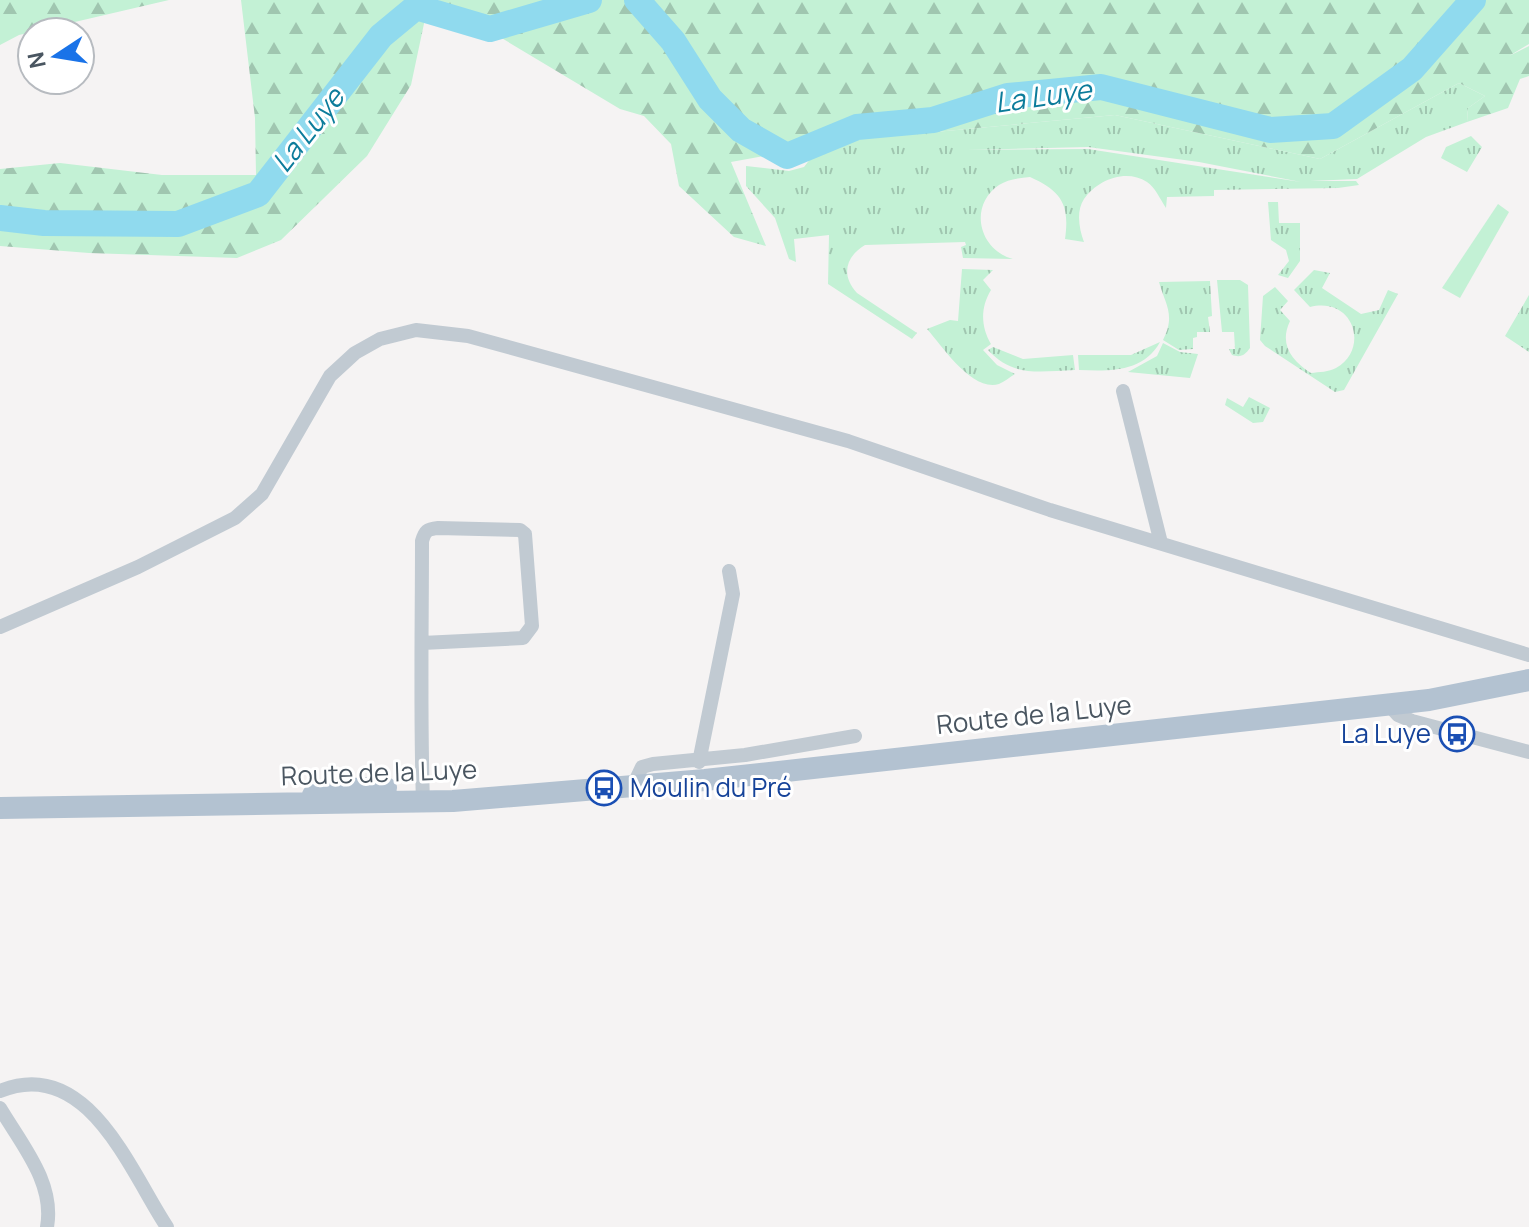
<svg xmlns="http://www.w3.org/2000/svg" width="1529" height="1227" font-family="Manrope,sans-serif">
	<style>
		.grass { fill: url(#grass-tufts); fill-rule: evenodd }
		.forest { fill: url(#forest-firs) }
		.garden { fill: #c3f1d5 }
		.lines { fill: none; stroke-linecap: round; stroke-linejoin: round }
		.river { stroke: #90daee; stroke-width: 26 }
		.street { stroke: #c1cad2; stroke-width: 14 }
		.primary { stroke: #b3c2d1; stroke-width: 22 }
		.labels { text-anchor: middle; stroke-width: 6; stroke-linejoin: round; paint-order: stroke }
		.street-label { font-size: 26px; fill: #4a5661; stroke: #fff }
		.transit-label { font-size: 26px; fill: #164399; stroke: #fff; text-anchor: end }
		.water-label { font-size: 28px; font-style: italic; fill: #0c7c9b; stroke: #fff }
	</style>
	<defs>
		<pattern id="grass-tufts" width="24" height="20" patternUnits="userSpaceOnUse" patternTransform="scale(2)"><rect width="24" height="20" fill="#c3f1d5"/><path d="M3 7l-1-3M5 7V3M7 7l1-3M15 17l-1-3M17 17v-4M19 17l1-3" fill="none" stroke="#a0c6b0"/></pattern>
		<pattern id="forest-firs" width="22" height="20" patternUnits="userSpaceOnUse" patternTransform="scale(2)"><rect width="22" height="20" fill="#c3f1d5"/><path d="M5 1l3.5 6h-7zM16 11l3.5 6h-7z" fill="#a0c6b0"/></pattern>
	</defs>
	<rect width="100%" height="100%" fill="#f5f3f3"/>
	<!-- grass -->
	<path class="grass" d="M 1459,83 L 1485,96 L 1468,108 L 1467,122 L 1426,137 L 1357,179 L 1310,181 L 1356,181 L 1359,185 L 1338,188 L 1214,190 L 1214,196 L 1167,197 L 1166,208 C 1160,199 1155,187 1147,182 C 1126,168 1097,180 1084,199 C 1076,211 1079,229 1084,242 L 1065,239 C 1070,204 1061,191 1030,177 C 1020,178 1008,179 999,185 C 968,206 979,250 1013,259 L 963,258 L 961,247 L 966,245 L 965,242 L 865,245 C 845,257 841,276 857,293 L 917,333 L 912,339 L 828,284 L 829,235 L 794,239 L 796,262 L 789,259 L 775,218 L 746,186 L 746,166 L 789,171 L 804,167 L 821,145 L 850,140 L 1115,115 L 1320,159 ZM 1088,147 L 1199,162 L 1301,182 L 1088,149 L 966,150 Z
		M 1471,136 L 1482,147 L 1467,172 L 1441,158 L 1446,147 Z
		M 1268,202 L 1278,202 L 1279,223 L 1300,223 L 1300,261 L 1288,278 L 1278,275 L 1289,261 L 1286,250 L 1271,240 Z
		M 962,269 L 993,270 L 983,280 L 991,290 C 980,308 981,327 991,344 L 983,350 L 997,365 L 1015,374 C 1010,377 1004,382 999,384 C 972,392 943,347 927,329 L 950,320 L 958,321 Z
		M 1314,270 L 1330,273 L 1322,288 L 1361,314 L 1379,310 L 1388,290 L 1398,294 L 1344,390 L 1335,392 L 1265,346 L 1260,340 L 1263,296 L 1275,287 L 1288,301 L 1280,310 L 1290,321 C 1279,344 1291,360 1311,373 C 1319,372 1329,372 1336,368 C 1370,349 1354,296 1310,307 L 1294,290 Z
		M 1217,280 L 1240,280 L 1248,285 L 1250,348 C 1245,355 1241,358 1232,355 L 1229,349 L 1235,349 L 1234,332 L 1222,332 Z
		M 1210,281 L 1212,316 L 1208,317 L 1210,332 L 1197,332 L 1197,337 L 1193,338 L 1193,349 L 1179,350 L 1163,340 C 1176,315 1165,304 1159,282 Z
		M 1529,295 L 1529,352 L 1505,336 Z
		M 1160,342 C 1143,373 1109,371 1079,370 L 1078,355 L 1131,355 Z
		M 1163,343 L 1180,352 L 1198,354 L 1190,378 L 1128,372 L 1157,356 Z
		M 993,347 L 1023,359 L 1073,355 L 1075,370 C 1040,371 1014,378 988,350 Z
		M 1249,397 L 1270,408 L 1263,422 L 1253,423 L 1225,405 L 1227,398 L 1243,407 Z"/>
	<!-- forest -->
	<path class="forest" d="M 0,0 L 169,0 L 19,35 L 0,45 Z
		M 241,0 L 429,0 L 411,85 L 367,156 L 281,240 L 237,258 L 89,253 L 0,246 L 0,169 L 60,163 L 162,175 L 256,175 L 255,118 Z
		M 438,0 L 1529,0 L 1529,44 L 1509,56 L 1529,46 L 1529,76 L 1520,79 L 1508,108 L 1467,122 L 1468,108 L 1485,96 L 1459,83 L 1320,159 L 1115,115 L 850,140 L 731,162 L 766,246 L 734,237 L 679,186 L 671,144 L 644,116 L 620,109 Z"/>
	<!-- garden -->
	<path class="garden" d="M 1498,204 L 1509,212 L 1460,298 L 1442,288 Z"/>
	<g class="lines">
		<!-- river -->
		<path class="river" d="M 637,0 L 673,41 L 710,99 L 741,130 L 787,156 L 857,127 L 933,120 L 1008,96 L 1101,87 L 1270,130 L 1333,126 L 1412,69 L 1473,0
			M 0,218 L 44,223 L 178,224 L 258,194 L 381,36 L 416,7 L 490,29 L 589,0"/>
		<!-- street -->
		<path class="street" d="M 1123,391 L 1161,543
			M 0,627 L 138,567 L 235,518 L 262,494 L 330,376 L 355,353 L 380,339 L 416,330 L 468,336 L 848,441 L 1050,510 L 1529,655
			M 422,643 L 523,638 L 532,626 L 525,534 L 520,530 L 438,528 C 427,529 425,531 422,541 C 422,628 420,715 423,802
			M 1388,704 L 1398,715 L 1412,721 L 1529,752
			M 699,762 L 733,594 L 729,571
			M 633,786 L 642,767 L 653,764 L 745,755 L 855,736
			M 0,1091 C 87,1055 130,1171 167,1227
			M 0,1108 C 22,1145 55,1183 47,1227"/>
		<!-- primary -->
		<path class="primary" d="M 313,795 L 343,789 L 386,788
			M 0,808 L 453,801 L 705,780 L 1429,700 L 1529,680"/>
	</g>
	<!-- icons -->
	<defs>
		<g id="bus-ring" transform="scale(1.8)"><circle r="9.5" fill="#fff" stroke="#1a4fb4" stroke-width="1.5"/><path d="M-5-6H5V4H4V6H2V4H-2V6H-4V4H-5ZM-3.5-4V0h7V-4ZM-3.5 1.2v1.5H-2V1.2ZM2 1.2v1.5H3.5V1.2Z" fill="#1a4fb4"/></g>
	</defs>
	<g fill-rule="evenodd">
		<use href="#bus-ring" x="1457" y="734"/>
		<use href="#bus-ring" x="604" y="788"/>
	</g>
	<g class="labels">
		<!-- street labels -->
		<g class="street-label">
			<text transform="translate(1034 715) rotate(-6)" y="9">Route de la Luye</text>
			<text transform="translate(379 773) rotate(-2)" y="9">Route de la Luye</text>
		</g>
		<!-- transit labels -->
		<g class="transit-label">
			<text x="1431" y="743">La Luye</text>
			<text x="630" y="797" text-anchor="start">Moulin du Pré</text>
		</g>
		<!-- water labels -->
		<g class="water-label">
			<text transform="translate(1043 96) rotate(-8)" y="10">La Luye</text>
			<text transform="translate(308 130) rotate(-52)" y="10">La Luye</text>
		</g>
	</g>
	<!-- north arrow -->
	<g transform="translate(56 56) rotate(258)"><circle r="38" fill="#ffffff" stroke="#b7bbc0" stroke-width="2"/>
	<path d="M0-6L14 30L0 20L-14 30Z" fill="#1a73e8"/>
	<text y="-12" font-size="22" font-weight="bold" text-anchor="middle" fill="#4a5661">N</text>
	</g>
</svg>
